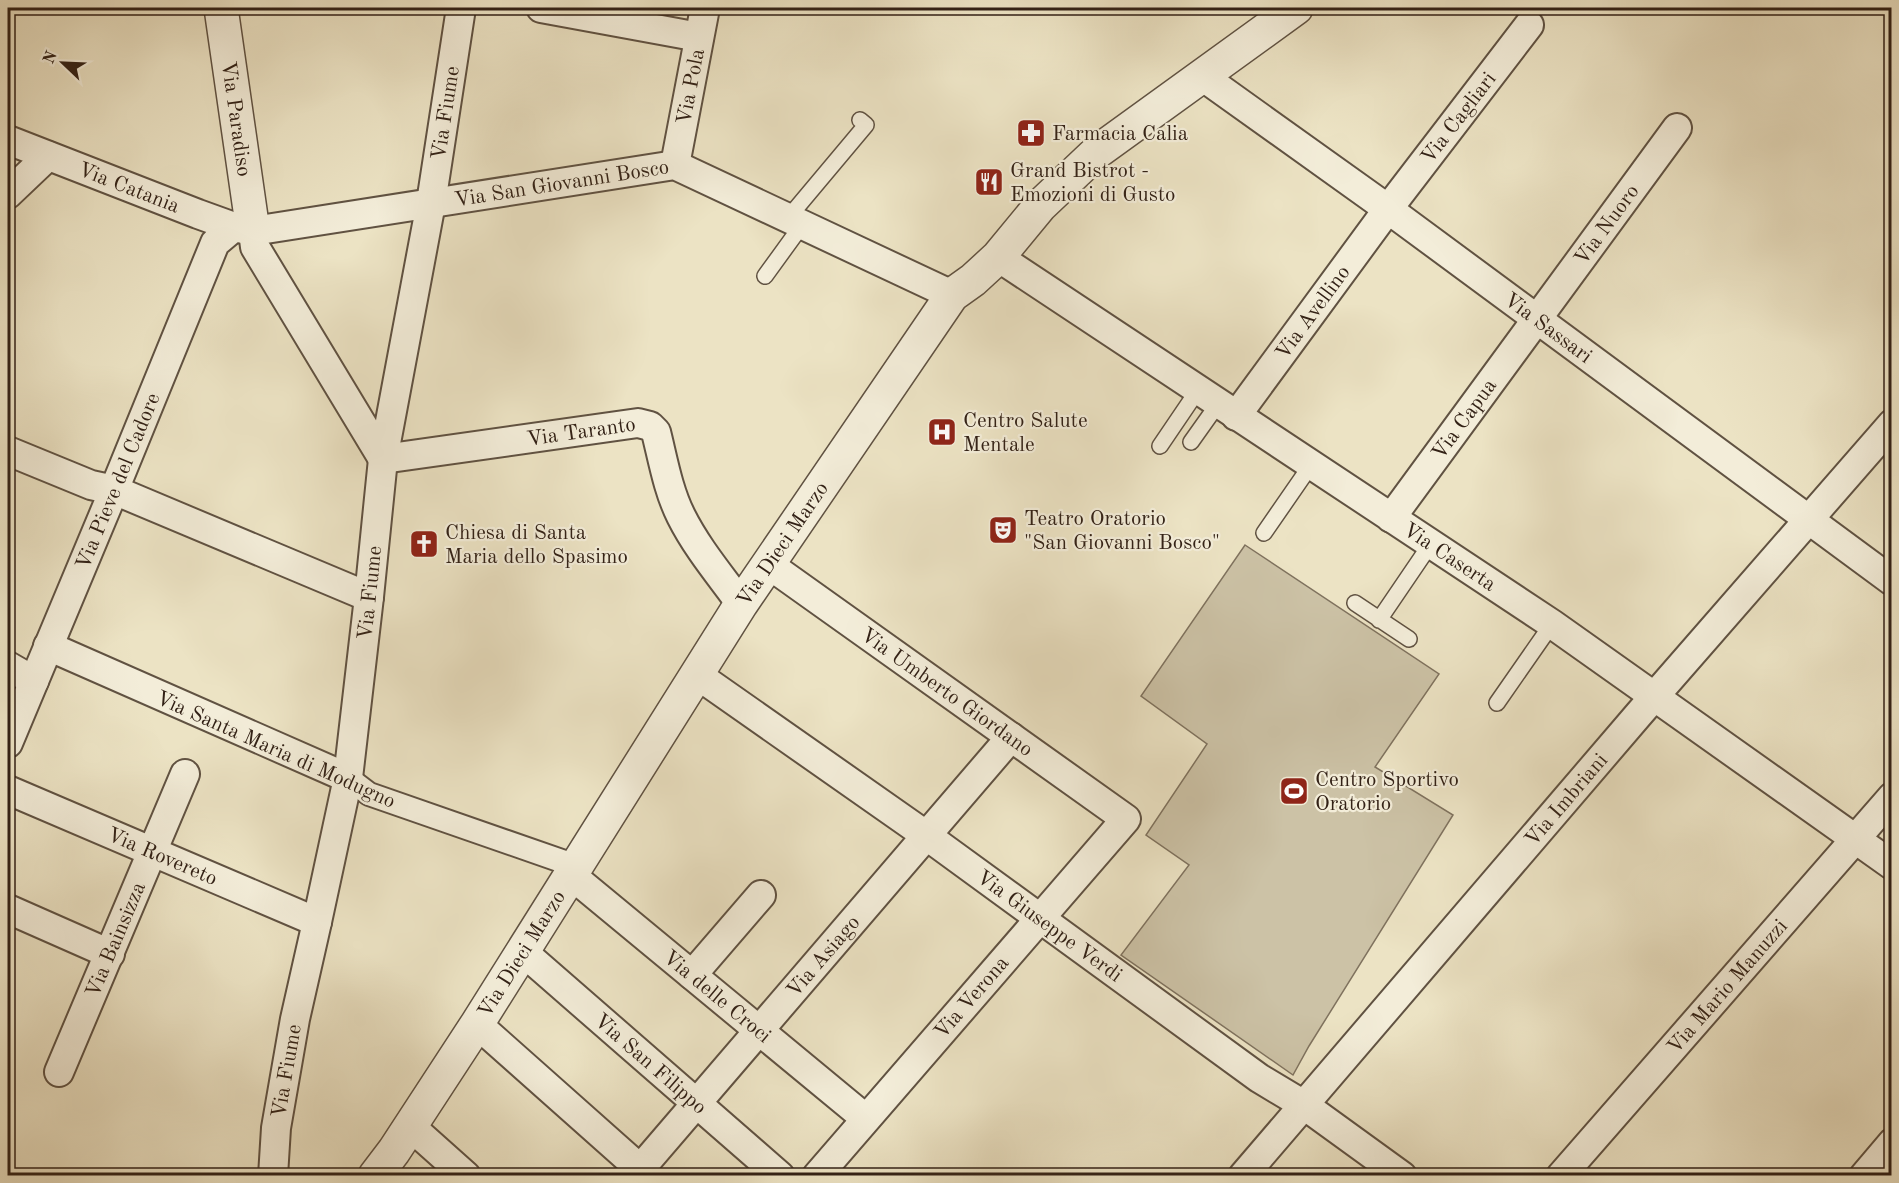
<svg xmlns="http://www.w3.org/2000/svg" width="1899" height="1183" font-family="'Old Standard TT',serif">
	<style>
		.green { fill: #ccc2a6; stroke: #7f725e; stroke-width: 1.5 }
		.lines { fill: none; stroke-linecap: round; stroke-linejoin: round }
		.service-casing { stroke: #605242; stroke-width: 18 }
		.pedestrian-casing { stroke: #605242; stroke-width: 26 }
		.minor-casing { stroke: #605242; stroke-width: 32 }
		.tertiary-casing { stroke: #605242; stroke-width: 36 }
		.service { stroke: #f3edd9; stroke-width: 15 }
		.pedestrian { stroke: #f3edd9; stroke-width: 22 }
		.minor { stroke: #f3edd9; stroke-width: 28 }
		.tertiary { stroke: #f3edd9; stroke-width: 33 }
		.labels { text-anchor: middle; stroke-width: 4.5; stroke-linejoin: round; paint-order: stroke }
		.street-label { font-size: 21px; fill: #322116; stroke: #f3edd9 }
		.poi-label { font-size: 21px; fill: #322116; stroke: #f3edd9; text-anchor: start }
	</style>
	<rect width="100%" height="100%" fill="#ece3c4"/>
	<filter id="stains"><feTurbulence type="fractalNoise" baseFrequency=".00333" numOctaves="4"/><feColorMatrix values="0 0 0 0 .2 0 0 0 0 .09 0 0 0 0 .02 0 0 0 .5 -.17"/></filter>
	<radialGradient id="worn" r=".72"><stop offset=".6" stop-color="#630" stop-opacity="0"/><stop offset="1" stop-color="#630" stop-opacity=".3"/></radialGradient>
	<!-- green -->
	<path class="green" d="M 1245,545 L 1439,674 L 1375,767 L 1453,815 L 1309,1046 L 1293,1075 L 1121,955 L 1189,865 L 1146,835 L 1207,744 L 1141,696 Z"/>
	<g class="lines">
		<!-- service casing -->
		<g class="service-casing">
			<path id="service" d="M 788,218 L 866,125 L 860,120
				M 765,276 L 802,225
				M 1191,442 L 1218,404
				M 1160,446 L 1198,390
				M 1264,533 L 1311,465
				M 1355,603 L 1409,639
				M 1379,620 L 1430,545
				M 1497,703 L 1552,624"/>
		</g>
		<!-- pedestrian casing -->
		<g class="pedestrian-casing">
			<path id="pedestrian" d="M 348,778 L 369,794 L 576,866"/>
		</g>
		<!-- minor casing -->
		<g class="minor-casing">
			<g id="minor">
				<path d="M 541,8 L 699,37"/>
				<path id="s1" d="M 1202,76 L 1388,209 L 1892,581"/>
				<path id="s2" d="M 8,140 L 198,214 L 234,227 L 253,231 L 675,165 L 952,295"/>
				<path id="s3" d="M 675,165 L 705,8"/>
				<path d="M 8,194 L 48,156"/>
				<path d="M 253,231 L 255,247 L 383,459"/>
				<path id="s4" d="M 998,257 L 1552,624 L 1892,865"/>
				<path id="s5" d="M 1236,416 L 1388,209 L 1529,25"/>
				<path d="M 8,451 L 91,485 L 114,490 L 369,597"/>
				<path id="s6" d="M 383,459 L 638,423 L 650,426 L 656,432 C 663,460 668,490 681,516 C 697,548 720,575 741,604"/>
				<path id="s7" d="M 1391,518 L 1677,128"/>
				<path id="s8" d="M 768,564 L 1126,819 L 817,1176"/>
				<path d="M 48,646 L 348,778"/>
				<path d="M 8,666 L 34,681"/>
				<path id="s9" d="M 696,674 L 927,836 L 1259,1078 L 1304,1105 L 1402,1176"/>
				<path id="s10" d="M 8,743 L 114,490 L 215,243 L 234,227"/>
				<path id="s11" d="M 8,790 L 317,922"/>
				<path id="s12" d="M 571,875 L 865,1118"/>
				<path d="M 8,909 L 110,954"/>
				<path id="s13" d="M 522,951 L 780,1176"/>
				<path d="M 692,975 L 761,895"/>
				<path d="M 477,1024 L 648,1176"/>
				<path id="s14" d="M 59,1072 L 185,774"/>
				<path d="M 410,1126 L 466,1176"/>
				<path id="s15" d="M 273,1176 L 276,1128 L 295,1019 L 317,922 L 348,778 L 369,597 L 383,459 L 431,203 L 461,8"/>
				<path id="s16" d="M 634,1176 L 1011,737"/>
				<path id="s17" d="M 1243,1176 L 1639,714 L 1892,424"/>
				<path id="s18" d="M 1561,1176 L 1892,797"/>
				<path d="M 1864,1176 L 1892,1143"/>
			</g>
		</g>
		<!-- tertiary casing -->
		<g class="tertiary-casing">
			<g id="tertiary">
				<path id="s19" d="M 221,8 L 253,231"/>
				<path id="s20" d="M 375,1176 L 394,1151 L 477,1024 L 741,604 L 952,295 L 973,280 L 998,257 L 1040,206 L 1097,152 L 1296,8"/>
			</g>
		</g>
		<!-- service -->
		<use href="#service" class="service"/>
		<!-- pedestrian -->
		<use href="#pedestrian" class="pedestrian"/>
		<!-- minor -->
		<use href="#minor" class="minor"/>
		<!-- tertiary -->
		<use href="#tertiary" class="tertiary"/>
	</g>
	<!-- icons -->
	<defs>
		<g id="pharmacy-square" transform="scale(1.5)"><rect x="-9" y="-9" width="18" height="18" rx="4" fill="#8f2418" stroke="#f3edd9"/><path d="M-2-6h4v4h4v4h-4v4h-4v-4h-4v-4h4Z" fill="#fff"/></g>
		<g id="restaurant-square" transform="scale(1.5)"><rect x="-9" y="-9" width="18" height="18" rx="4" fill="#8f2418" stroke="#f3edd9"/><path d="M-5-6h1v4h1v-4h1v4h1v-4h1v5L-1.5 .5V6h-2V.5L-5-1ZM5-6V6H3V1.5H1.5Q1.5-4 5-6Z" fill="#fff"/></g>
		<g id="hospital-square" transform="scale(1.5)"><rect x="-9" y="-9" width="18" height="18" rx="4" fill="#8f2418" stroke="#f3edd9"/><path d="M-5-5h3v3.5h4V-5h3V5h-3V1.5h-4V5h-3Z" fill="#fff"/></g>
		<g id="theatre-square" transform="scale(1.5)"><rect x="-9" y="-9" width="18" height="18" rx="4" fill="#8f2418" stroke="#f3edd9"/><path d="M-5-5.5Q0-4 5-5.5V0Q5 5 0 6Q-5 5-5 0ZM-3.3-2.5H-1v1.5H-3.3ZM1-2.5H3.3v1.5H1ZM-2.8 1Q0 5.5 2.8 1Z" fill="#fff"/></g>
		<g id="church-square" transform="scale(1.5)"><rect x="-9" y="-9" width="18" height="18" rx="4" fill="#8f2418" stroke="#f3edd9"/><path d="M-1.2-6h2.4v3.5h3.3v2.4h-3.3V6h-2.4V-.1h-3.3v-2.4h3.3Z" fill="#fff"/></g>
		<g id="stadium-square" transform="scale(1.5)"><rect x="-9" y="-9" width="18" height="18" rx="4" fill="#8f2418" stroke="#f3edd9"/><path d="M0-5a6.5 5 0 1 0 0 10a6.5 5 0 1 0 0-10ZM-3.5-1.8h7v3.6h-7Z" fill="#fff"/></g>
	</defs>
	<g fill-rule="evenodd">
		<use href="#pharmacy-square" x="1031" y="133"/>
		<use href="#restaurant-square" x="989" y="182"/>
		<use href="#hospital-square" x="942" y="432"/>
		<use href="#theatre-square" x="1003" y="530"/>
		<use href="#church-square" x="424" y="544"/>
		<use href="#stadium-square" x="1294" y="791"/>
	</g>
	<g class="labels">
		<!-- street labels -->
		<g class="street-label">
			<text dy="7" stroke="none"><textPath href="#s3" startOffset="80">Via Pola</textPath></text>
			<text dy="7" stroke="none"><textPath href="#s15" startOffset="1078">Via Fiume</textPath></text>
			<text dy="7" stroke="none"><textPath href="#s5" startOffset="372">Via Cagliari</textPath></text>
			<text dy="7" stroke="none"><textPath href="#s19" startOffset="112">Via Paradiso</textPath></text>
			<text dy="7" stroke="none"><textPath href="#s2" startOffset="574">Via San Giovanni Bosco</textPath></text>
			<text dy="7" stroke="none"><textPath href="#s2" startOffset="130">Via Catania</textPath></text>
			<text dy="7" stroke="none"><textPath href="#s7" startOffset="364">Via Nuoro</textPath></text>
			<text dy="7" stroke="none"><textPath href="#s5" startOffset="129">Via Avellino</textPath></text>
			<text dy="7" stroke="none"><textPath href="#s1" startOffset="428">Via Sassari</textPath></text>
			<text dy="7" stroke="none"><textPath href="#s7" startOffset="123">Via Capua</textPath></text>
			<text dy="7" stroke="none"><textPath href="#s6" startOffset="200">Via Taranto</textPath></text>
			<text dy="7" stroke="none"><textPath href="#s10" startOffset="284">Via Pieve del Cadore</textPath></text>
			<text dy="7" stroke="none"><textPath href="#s20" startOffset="752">Via Dieci Marzo</textPath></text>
			<text dy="7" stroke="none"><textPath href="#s4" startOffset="542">Via Caserta</textPath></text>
			<text dy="7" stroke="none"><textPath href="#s15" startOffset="592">Via Fiume</textPath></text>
			<text dy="7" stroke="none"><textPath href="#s8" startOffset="220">Via Umberto Giordano</textPath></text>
			<text transform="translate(276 749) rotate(24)" y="7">Via Santa Maria di Modugno</text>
			<text dy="7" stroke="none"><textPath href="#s17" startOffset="496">Via Imbriani</textPath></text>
			<text dy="7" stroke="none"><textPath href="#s11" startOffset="168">Via Rovereto</textPath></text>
			<text dy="7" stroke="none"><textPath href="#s9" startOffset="434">Via Giuseppe Verdi</textPath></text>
			<text dy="7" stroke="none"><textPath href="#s14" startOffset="144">Via Bainsizza</textPath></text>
			<text dy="7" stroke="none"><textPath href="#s20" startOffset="266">Via Dieci Marzo</textPath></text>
			<text dy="7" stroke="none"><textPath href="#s16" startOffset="290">Via Asiago</textPath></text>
			<text dy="7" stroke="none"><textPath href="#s18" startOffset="252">Via Mario Manuzzi</textPath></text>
			<text dy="7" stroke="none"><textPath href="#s12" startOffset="190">Via delle Croci</textPath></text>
			<text transform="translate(971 997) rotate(-49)" y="7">Via Verona</text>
			<text dy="7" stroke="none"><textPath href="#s13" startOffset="171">Via San Filippo</textPath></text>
			<text dy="7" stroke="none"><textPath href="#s15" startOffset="106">Via Fiume</textPath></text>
		</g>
		<!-- poi labels -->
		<g class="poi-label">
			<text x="1052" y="140">Farmacia Calia</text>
			<text x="1010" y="177">Grand Bistrot -<tspan x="1010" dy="24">Emozioni di Gusto</tspan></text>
			<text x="963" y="427">Centro Salute<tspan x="963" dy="24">Mentale</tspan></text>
			<text x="1024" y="525">Teatro Oratorio<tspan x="1024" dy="24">"San Giovanni Bosco"</tspan></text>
			<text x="445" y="539">Chiesa di Santa<tspan x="445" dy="24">Maria dello Spasimo</tspan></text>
			<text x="1315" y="786">Centro Sportivo<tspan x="1315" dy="24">Oratorio</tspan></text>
		</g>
	</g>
	<!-- margin -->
	<rect width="1899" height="1183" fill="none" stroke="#ece3c4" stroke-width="30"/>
	<rect x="9" y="9" width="1881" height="1165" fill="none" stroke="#322116" stroke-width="3"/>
	<rect x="15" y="15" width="1869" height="1153" fill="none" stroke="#322116" stroke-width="1.5"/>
	<!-- north arrow -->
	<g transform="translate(63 63) rotate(293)" stroke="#f3edd9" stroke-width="4.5" paint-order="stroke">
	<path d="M0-4.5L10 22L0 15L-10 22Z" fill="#322116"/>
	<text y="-9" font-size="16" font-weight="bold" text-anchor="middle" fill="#322116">N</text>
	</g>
	<rect width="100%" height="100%" filter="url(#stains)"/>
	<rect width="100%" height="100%" fill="url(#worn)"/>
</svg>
